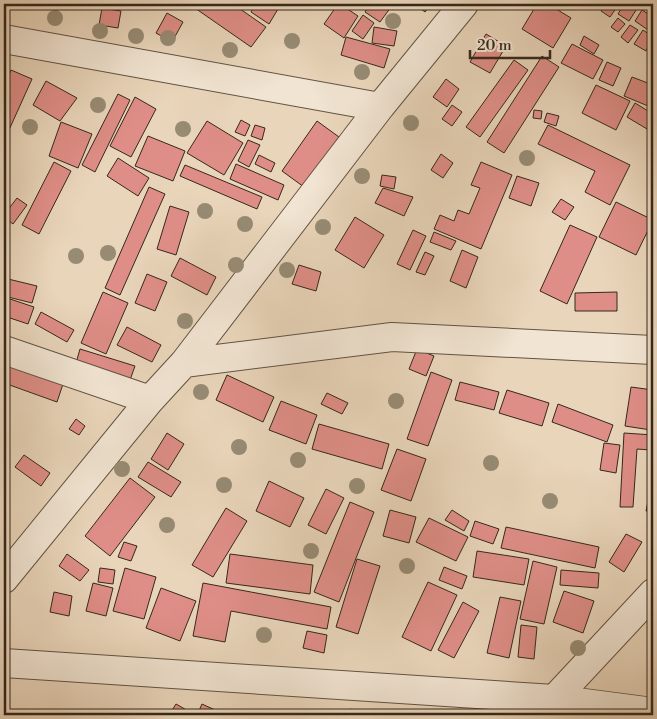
<svg xmlns="http://www.w3.org/2000/svg" width="657" height="719" font-family="'Libre Bodoni',serif">
	<style>
		.building { fill: #df8e87; stroke: #35281d }
		.lines { fill: none; stroke-linecap: round; stroke-linejoin: round }
		.minor-casing { stroke: #625344; stroke-width: 30 }
		.minor { stroke: #f1e4d2; stroke-width: 28 }
		.tree { fill: #978b74 }
	</style>
	<rect width="100%" height="100%" fill="#e9d5ba"/>
	<filter id="stains"><feTurbulence type="fractalNoise" baseFrequency=".004" numOctaves="4"/><feColorMatrix values="0 0 0 0 .2 0 0 0 0 .09 0 0 0 0 .02 0 0 0 .5 -.17"/></filter>
	<radialGradient id="worn" r=".72"><stop offset=".6" stop-color="#630" stop-opacity="0"/><stop offset="1" stop-color="#630" stop-opacity=".3"/></radialGradient>
	<!-- building -->
	<path class="building" d="M 193,4 L 233,4 L 266,27 L 251,47 L 192,6 Z
		M 256,4 L 281,4 L 269,24 L 251,12 Z
		M 338,4 L 340,4 L 358,16 L 344,38 L 324,24 Z
		M 370,4 L 387,4 L 391,7 L 380,22 L 365,12 Z
		M 415,4 L 431,4 L 425,12 Z
		M 537,4 L 548,4 L 571,18 L 553,48 L 522,29 Z
		M 606,4 L 619,4 L 610,17 L 601,11 Z
		M 624,4 L 632,4 L 638,7 L 629,21 L 618,14 Z
		M 102,8 L 121,11 L 118,28 L 99,25 Z
		M 642,10 L 653,17 L 653,28 L 651,32 L 635,21 Z
		M 167,13 L 183,22 L 172,42 L 156,33 Z
		M 363,15 L 374,23 L 363,39 L 352,31 Z
		M 618,18 L 625,24 L 618,32 L 611,27 Z
		M 630,25 L 638,30 L 628,43 L 621,37 Z
		M 374,27 L 397,31 L 394,46 L 372,43 Z
		M 643,30 L 653,37 L 646,51 L 634,44 Z
		M 486,34 L 506,46 L 490,73 L 470,62 Z
		M 584,36 L 599,45 L 594,54 L 580,45 Z
		M 346,37 L 390,49 L 384,68 L 341,55 Z
		M 572,44 L 603,60 L 593,79 L 561,63 Z
		M 542,56 L 559,67 L 504,153 L 487,142 Z
		M 514,60 L 528,70 L 480,137 L 466,127 Z
		M 607,62 L 621,68 L 613,86 L 599,80 Z
		M 11,70 L 32,79 L 4,141 L 4,86 Z
		M 632,77 L 653,85 L 653,108 L 624,96 Z
		M 446,79 L 459,89 L 447,107 L 433,97 Z
		M 46,81 L 77,98 L 60,121 L 33,105 Z
		M 596,85 L 630,101 L 616,130 L 582,113 Z
		M 118,94 L 130,100 L 95,172 L 82,165 Z
		M 135,97 L 156,109 L 131,157 L 110,146 Z
		M 635,103 L 653,114 L 653,119 L 647,129 L 627,117 Z
		M 452,105 L 462,112 L 452,126 L 442,119 Z
		M 534,110 L 542,111 L 541,119 L 533,118 Z
		M 547,113 L 559,116 L 556,126 L 544,122 Z
		M 241,120 L 250,125 L 245,136 L 235,132 Z
		M 207,121 L 243,143 L 224,175 L 187,153 Z
		M 317,121 L 339,137 L 304,187 L 282,171 Z
		M 61,122 L 92,134 L 78,168 L 49,156 Z
		M 255,125 L 265,128 L 262,140 L 251,136 Z
		M 548,125 L 630,165 L 610,205 L 585,192 L 595,171 L 538,144 Z
		M 148,136 L 185,151 L 173,181 L 135,166 Z
		M 248,140 L 260,145 L 249,167 L 238,161 Z
		M 441,154 L 453,163 L 443,178 L 431,170 Z
		M 259,155 L 275,163 L 271,172 L 255,164 Z
		M 118,158 L 149,178 L 138,196 L 107,176 Z
		M 54,162 L 71,171 L 39,234 L 22,225 Z
		M 481,162 L 512,175 L 481,249 L 434,229 L 440,215 L 454,221 L 458,210 L 469,214 L 480,188 L 471,185 Z
		M 236,164 L 284,185 L 278,200 L 230,179 Z
		M 185,165 L 262,197 L 257,209 L 180,176 Z
		M 382,175 L 396,177 L 394,189 L 380,186 Z
		M 517,176 L 539,183 L 531,206 L 509,198 Z
		M 149,187 L 165,194 L 120,295 L 105,288 Z
		M 383,188 L 413,197 L 404,216 L 375,203 Z
		M 17,198 L 27,205 L 13,224 L 4,217 L 4,215 Z
		M 561,199 L 574,207 L 565,220 L 552,212 Z
		M 616,202 L 653,220 L 636,255 L 599,237 Z
		M 170,206 L 189,212 L 176,255 L 157,249 Z
		M 355,217 L 384,235 L 364,268 L 335,250 Z
		M 570,225 L 597,237 L 567,304 L 540,291 Z
		M 413,230 L 426,236 L 410,270 L 397,264 Z
		M 434,232 L 456,241 L 451,250 L 430,242 Z
		M 462,250 L 478,257 L 466,288 L 450,281 Z
		M 425,252 L 434,256 L 425,275 L 416,272 Z
		M 180,258 L 216,277 L 207,295 L 171,276 Z
		M 299,265 L 321,272 L 316,291 L 292,284 Z
		M 147,274 L 167,282 L 155,311 L 135,303 Z
		M 4,278 L 37,286 L 32,303 L 4,296 Z
		M 103,292 L 128,303 L 106,354 L 81,343 Z
		M 617,292 L 617,311 L 575,311 L 575,293 Z
		M 4,297 L 34,307 L 28,324 L 4,316 Z
		M 41,312 L 74,330 L 67,342 L 35,324 Z
		M 127,327 L 161,345 L 152,362 L 117,345 Z
		M 80,349 L 135,366 L 130,380 L 76,363 Z
		M 417,349 L 434,356 L 426,376 L 409,369 Z
		M 4,360 L 64,381 L 57,402 L 4,383 Z
		M 431,372 L 452,380 L 428,446 L 407,439 Z
		M 227,375 L 274,397 L 263,422 L 216,400 Z
		M 460,382 L 499,392 L 494,410 L 455,400 Z
		M 631,387 L 653,390 L 653,412 L 651,430 L 625,426 Z
		M 507,390 L 549,403 L 542,426 L 499,413 Z
		M 327,393 L 348,403 L 342,414 L 321,404 Z
		M 281,401 L 317,415 L 306,444 L 269,430 Z
		M 558,404 L 613,425 L 607,442 L 552,422 Z
		M 76,419 L 85,426 L 79,435 L 69,429 Z
		M 319,424 L 389,444 L 382,469 L 312,449 Z
		M 167,433 L 184,444 L 168,470 L 151,459 Z
		M 624,433 L 653,435 L 653,490 L 649,490 L 651,450 L 637,449 L 633,507 L 620,507 Z
		M 604,443 L 620,445 L 616,473 L 600,470 Z
		M 397,449 L 426,459 L 411,501 L 381,490 Z
		M 24,455 L 50,473 L 41,486 L 15,467 Z
		M 148,462 L 181,482 L 171,497 L 138,477 Z
		M 130,478 L 155,497 L 110,556 L 85,536 Z
		M 269,481 L 304,498 L 290,527 L 256,511 Z
		M 326,489 L 344,498 L 326,534 L 308,525 Z
		M 649,496 L 653,496 L 653,512 L 646,511 Z
		M 350,502 L 374,512 L 339,602 L 314,592 Z
		M 226,508 L 247,521 L 213,577 L 192,565 Z
		M 390,510 L 416,517 L 409,543 L 383,536 Z
		M 452,510 L 469,521 L 464,531 L 445,520 Z
		M 429,518 L 468,537 L 456,561 L 416,542 Z
		M 475,521 L 499,529 L 493,544 L 470,536 Z
		M 506,527 L 599,547 L 595,568 L 501,548 Z
		M 626,534 L 642,542 L 624,572 L 609,562 Z
		M 124,542 L 137,546 L 131,561 L 118,557 Z
		M 477,551 L 529,559 L 524,585 L 473,577 Z
		M 67,554 L 89,570 L 80,581 L 59,566 Z
		M 230,554 L 313,565 L 310,594 L 226,583 Z
		M 357,559 L 380,566 L 358,634 L 336,627 Z
		M 533,561 L 557,567 L 544,624 L 520,619 Z
		M 444,567 L 467,576 L 462,589 L 439,580 Z
		M 100,568 L 115,570 L 113,584 L 98,582 Z
		M 125,568 L 156,577 L 144,619 L 113,611 Z
		M 561,570 L 599,573 L 598,588 L 560,585 Z
		M 428,582 L 457,595 L 431,651 L 402,637 Z
		M 93,583 L 113,588 L 106,616 L 86,611 Z
		M 203,583 L 331,607 L 327,629 L 231,611 L 225,642 L 193,636 Z
		M 161,588 L 196,601 L 180,641 L 146,628 Z
		M 564,591 L 594,601 L 583,633 L 553,622 Z
		M 54,592 L 72,596 L 69,616 L 50,612 Z
		M 500,597 L 521,601 L 509,658 L 487,653 Z
		M 463,602 L 479,611 L 454,658 L 438,650 Z
		M 521,625 L 537,627 L 534,659 L 518,657 Z
		M 307,631 L 327,635 L 324,653 L 303,648 Z
		M 176,704 L 190,712 L 188,715 L 169,715 Z
		M 202,704 L 226,715 L 197,715 Z
		M 350,709 L 369,715 L 348,715 Z"/>
	<g class="lines">
		<!-- minor casing -->
		<g class="minor-casing">
			<path id="minor" d="M 4,39 L 380,107
				M 4,350 L 150,400
				M 184,363 L 392,337 L 653,350
				M 4,579 L 150,400 L 184,363 L 380,107 L 464,4
				M 4,663 L 554,699 L 653,712
				M 545,709 L 653,593"/>
		</g>
		<!-- minor -->
		<use href="#minor" class="minor"/>
	</g>
	<!-- trees -->
	<g class="tree">
		<circle cx="55" cy="18" r="8"/>
		<circle cx="393" cy="21" r="8"/>
		<circle cx="100" cy="31" r="8"/>
		<circle cx="136" cy="36" r="8"/>
		<circle cx="168" cy="38" r="8"/>
		<circle cx="292" cy="41" r="8"/>
		<circle cx="230" cy="50" r="8"/>
		<circle cx="362" cy="72" r="8"/>
		<circle cx="98" cy="105" r="8"/>
		<circle cx="411" cy="123" r="8"/>
		<circle cx="30" cy="127" r="8"/>
		<circle cx="183" cy="129" r="8"/>
		<circle cx="527" cy="158" r="8"/>
		<circle cx="362" cy="176" r="8"/>
		<circle cx="205" cy="211" r="8"/>
		<circle cx="245" cy="224" r="8"/>
		<circle cx="323" cy="227" r="8"/>
		<circle cx="108" cy="253" r="8"/>
		<circle cx="76" cy="256" r="8"/>
		<circle cx="236" cy="265" r="8"/>
		<circle cx="287" cy="270" r="8"/>
		<circle cx="185" cy="321" r="8"/>
		<circle cx="201" cy="392" r="8"/>
		<circle cx="396" cy="401" r="8"/>
		<circle cx="239" cy="447" r="8"/>
		<circle cx="298" cy="460" r="8"/>
		<circle cx="491" cy="463" r="8"/>
		<circle cx="122" cy="469" r="8"/>
		<circle cx="224" cy="485" r="8"/>
		<circle cx="357" cy="486" r="8"/>
		<circle cx="550" cy="501" r="8"/>
		<circle cx="167" cy="525" r="8"/>
		<circle cx="311" cy="551" r="8"/>
		<circle cx="407" cy="566" r="8"/>
		<circle cx="264" cy="635" r="8"/>
		<circle cx="578" cy="648" r="8"/>
	</g>
	<!-- margin -->
	<rect width="657" height="719" fill="none" stroke="#e9d5ba" stroke-width="20"/>
	<rect x="5" y="5" width="647" height="709" fill="none" stroke="#35281d" stroke-width="2.5"/>
	<rect x="10" y="10" width="637" height="699" fill="none" stroke="#35281d"/>
	<!-- scale -->
	<path d="M470 50v8h80v-8" fill="none" stroke="#35281d" stroke-width="2.5"/>
	<text x="477" y="50" font-size="15" fill="#35281d" stroke="#f1e4d2" stroke-width="4" paint-order="stroke">20 m</text>
	<rect width="100%" height="100%" filter="url(#stains)"/>
	<rect width="100%" height="100%" fill="url(#worn)"/>
</svg>
